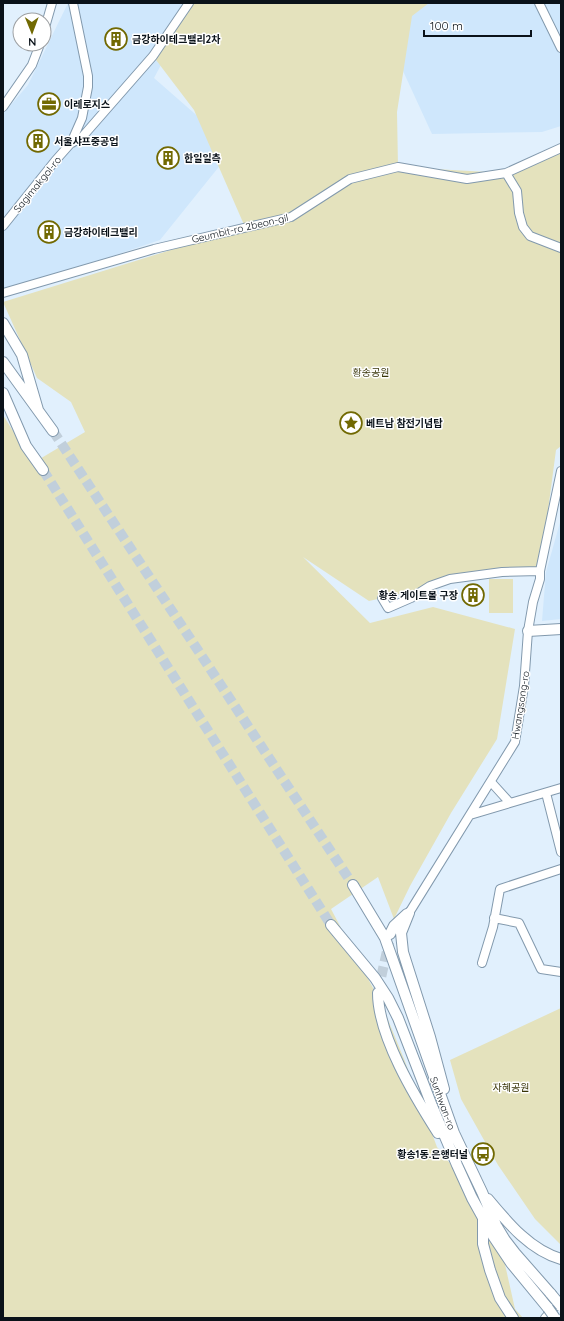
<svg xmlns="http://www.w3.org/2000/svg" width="564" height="1321" font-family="Quicksand,'Noto Sans KR',sans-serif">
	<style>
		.built { fill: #cfe7fc }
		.green { fill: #e4e2bd }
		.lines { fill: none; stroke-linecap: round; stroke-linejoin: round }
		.major-tunnel { stroke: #c1cfdb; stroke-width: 10; stroke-dasharray: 10 5; stroke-linecap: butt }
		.minor-casing { stroke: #8299ad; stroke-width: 10 }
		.major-casing { stroke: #8299ad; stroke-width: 12 }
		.minor { stroke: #fff; stroke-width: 8 }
		.major { stroke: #fff; stroke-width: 10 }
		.major-bridge-casing { stroke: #8299ad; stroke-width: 12; stroke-linecap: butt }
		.major-bridge { stroke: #fff; stroke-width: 10 }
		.labels { text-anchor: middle; stroke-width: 3; stroke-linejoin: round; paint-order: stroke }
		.poi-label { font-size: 10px; font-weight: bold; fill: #0a1219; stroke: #fff; text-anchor: start }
		.street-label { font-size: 10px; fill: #0a1219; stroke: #fff }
		.park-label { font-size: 10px; fill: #393508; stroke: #fff }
	</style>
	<rect width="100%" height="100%" fill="#e1f0fd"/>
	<!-- built -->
	<path class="built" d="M 68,3 L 194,3 L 154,78 L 234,148 L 160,240 L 3,293 L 3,114 L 28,85 Z
		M 423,3 L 561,3 L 561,126 L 542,132 L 432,134 L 386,34 Z
		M 561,519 L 561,619 L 542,621 L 546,572 Z"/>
	<!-- green -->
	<path class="green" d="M 189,3 L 429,3 L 412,16 L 397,112 L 398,167 L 506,173 L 561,152 L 561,446 L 556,450 L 540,571 L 457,581 L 369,601 L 303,557 L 370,623 L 433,607 L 515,629 L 497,739 L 451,813 L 410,886 L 394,919 L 378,877 L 331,909 L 382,1005 L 404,1059 L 437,1147 L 495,1220 L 515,1309 L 523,1318 L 3,1318 L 3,415 L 33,463 L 85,432 L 71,402 L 37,378 L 3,302 L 245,227 L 194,110 L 153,56 Z
		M 489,579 L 513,579 L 513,613 L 489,613 Z
		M 561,1008 L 561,1245 L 535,1219 L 498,1165 L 461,1099 L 450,1060 Z"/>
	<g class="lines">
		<!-- major-tunnel -->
		<path class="major-tunnel" d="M 53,431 L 353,885
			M 43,470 L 331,925
			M 378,991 L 389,942"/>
		<!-- minor casing -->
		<g class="minor-casing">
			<path id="minor" d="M 539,3 L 561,48
				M 44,31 L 52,3
				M 3,107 L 32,65 L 40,44
				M 72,143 L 83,136 L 153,56 L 189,3
				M 506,173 L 517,191 L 519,213 L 523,227 L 530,236 L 561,248
				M 3,226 L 55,161 L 71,143 L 82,118 L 88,87 L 88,76 L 73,3
				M 3,293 L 154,249 L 291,217 L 350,179 L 398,167 L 467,179 L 506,173 L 561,148
				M 382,598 L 388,608 L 411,598 L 430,586 L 450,579 L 502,572 L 540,571
				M 491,782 L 510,803 L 561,788
				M 546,793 L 561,852
				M 470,815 L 510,803
				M 409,913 L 515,742 L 524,686 L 528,631 L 533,602 L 540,579 L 540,571 L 561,471
				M 494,918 L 519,923 L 541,969 L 561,972
				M 482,963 L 493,927 L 500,889 L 561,869
				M 545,1318 L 561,1300"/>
		</g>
		<!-- major casing -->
		<g class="major-casing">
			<path id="major" d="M 3,323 L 22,355 L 38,410
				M 3,362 L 53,431
				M 3,393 L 26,446 L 43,470
				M 528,631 L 561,629
				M 353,885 L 385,938 L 454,1133 L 482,1192 L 496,1225 L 505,1240 L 515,1253 L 551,1294
				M 409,913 L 401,933 L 403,952 L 430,1037 L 444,1089
				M 331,925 L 375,978 L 388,998 L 398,1018 L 432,1106 L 457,1165 L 472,1198 L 493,1236 L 511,1263 L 548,1308
				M 390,934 L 394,926 L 407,914
				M 378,993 C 378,1036 415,1097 438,1133
				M 488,1199 C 508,1223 530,1250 561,1259
				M 483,1220 L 483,1244 L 490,1270 L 500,1298 L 513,1318"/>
		</g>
		<!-- minor -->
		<use href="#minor" class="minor"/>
		<!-- major -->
		<use href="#major" class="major"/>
		<!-- major-bridge casing -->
		<g class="major-bridge-casing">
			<path id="major-bridge" d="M 551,1294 L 561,1306
				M 548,1308 L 555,1318"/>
		</g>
		<!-- major-bridge -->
		<use href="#major-bridge" class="major-bridge"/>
	</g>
	<!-- icons -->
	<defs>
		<g id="building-ring" transform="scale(1.15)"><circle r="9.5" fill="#fff" stroke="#716902" stroke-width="1.5"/><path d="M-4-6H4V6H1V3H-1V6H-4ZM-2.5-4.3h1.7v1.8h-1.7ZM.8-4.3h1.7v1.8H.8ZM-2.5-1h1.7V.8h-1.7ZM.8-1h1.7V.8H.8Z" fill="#716902"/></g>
		<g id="office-ring" transform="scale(1.15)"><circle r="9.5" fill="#fff" stroke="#716902" stroke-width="1.5"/><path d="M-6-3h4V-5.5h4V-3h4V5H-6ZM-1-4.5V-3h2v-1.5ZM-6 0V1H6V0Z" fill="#716902"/></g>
		<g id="sight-ring" transform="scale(1.15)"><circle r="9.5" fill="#fff" stroke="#716902" stroke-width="1.5"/><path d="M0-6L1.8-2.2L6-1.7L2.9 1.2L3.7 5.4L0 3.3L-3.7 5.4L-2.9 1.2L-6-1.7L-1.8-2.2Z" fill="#716902"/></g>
		<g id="bus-ring" transform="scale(1.15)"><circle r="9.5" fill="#fff" stroke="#716902" stroke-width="1.5"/><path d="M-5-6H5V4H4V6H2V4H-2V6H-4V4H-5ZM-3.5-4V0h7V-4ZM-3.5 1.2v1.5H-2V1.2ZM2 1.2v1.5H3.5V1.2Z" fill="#716902"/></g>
	</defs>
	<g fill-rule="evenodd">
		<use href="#building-ring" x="116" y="39"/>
		<use href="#office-ring" x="49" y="104"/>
		<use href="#building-ring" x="38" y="141"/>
		<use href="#building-ring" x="168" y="158"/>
		<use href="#building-ring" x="49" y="232"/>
		<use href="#sight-ring" x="351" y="423"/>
		<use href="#building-ring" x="473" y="595"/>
		<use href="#bus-ring" x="483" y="1154"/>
	</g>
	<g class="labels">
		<!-- poi labels -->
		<g class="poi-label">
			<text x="132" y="43">금강하이테크밸리2차</text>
			<text x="64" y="108">이레로지스</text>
			<text x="54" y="145">서울샤프중공업</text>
			<text x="184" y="162">한일일측</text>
			<text x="64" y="236">금강하이테크밸리</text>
			<text x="366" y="427">베트남 참전기념탑</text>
			<text x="458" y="599" text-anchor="end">황송 게이트볼 구장</text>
			<text x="468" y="1158" text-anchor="end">황송1동.은행터널</text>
		</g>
		<!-- street labels -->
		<g class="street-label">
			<text transform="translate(37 184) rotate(-51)" y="4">Sagimakgol-ro</text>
			<text transform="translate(240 228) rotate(-13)" y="4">Geumbit-ro 2beon-gil</text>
			<text transform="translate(520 705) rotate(-81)" y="4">Hwangsong-ro</text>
			<text transform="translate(443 1103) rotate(70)" y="4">Sunhwan-ro</text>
		</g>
		<!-- park labels -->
		<g class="park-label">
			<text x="371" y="376">황송공원</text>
			<text x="511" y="1091">자혜공원</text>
		</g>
	</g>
	<!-- border -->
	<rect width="564" height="1321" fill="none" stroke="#0a1219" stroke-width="8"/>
	<!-- north arrow -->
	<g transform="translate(32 32) rotate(179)"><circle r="19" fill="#ffffff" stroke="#9da0a3"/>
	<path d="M0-3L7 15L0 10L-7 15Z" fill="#716902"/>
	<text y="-6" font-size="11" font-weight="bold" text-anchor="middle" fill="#0a1219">N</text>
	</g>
	<!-- scale -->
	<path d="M424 30v6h107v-6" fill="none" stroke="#0a1219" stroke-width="2"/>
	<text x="430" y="30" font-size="12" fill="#0a1219" stroke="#ffffff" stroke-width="3" paint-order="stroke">100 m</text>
</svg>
